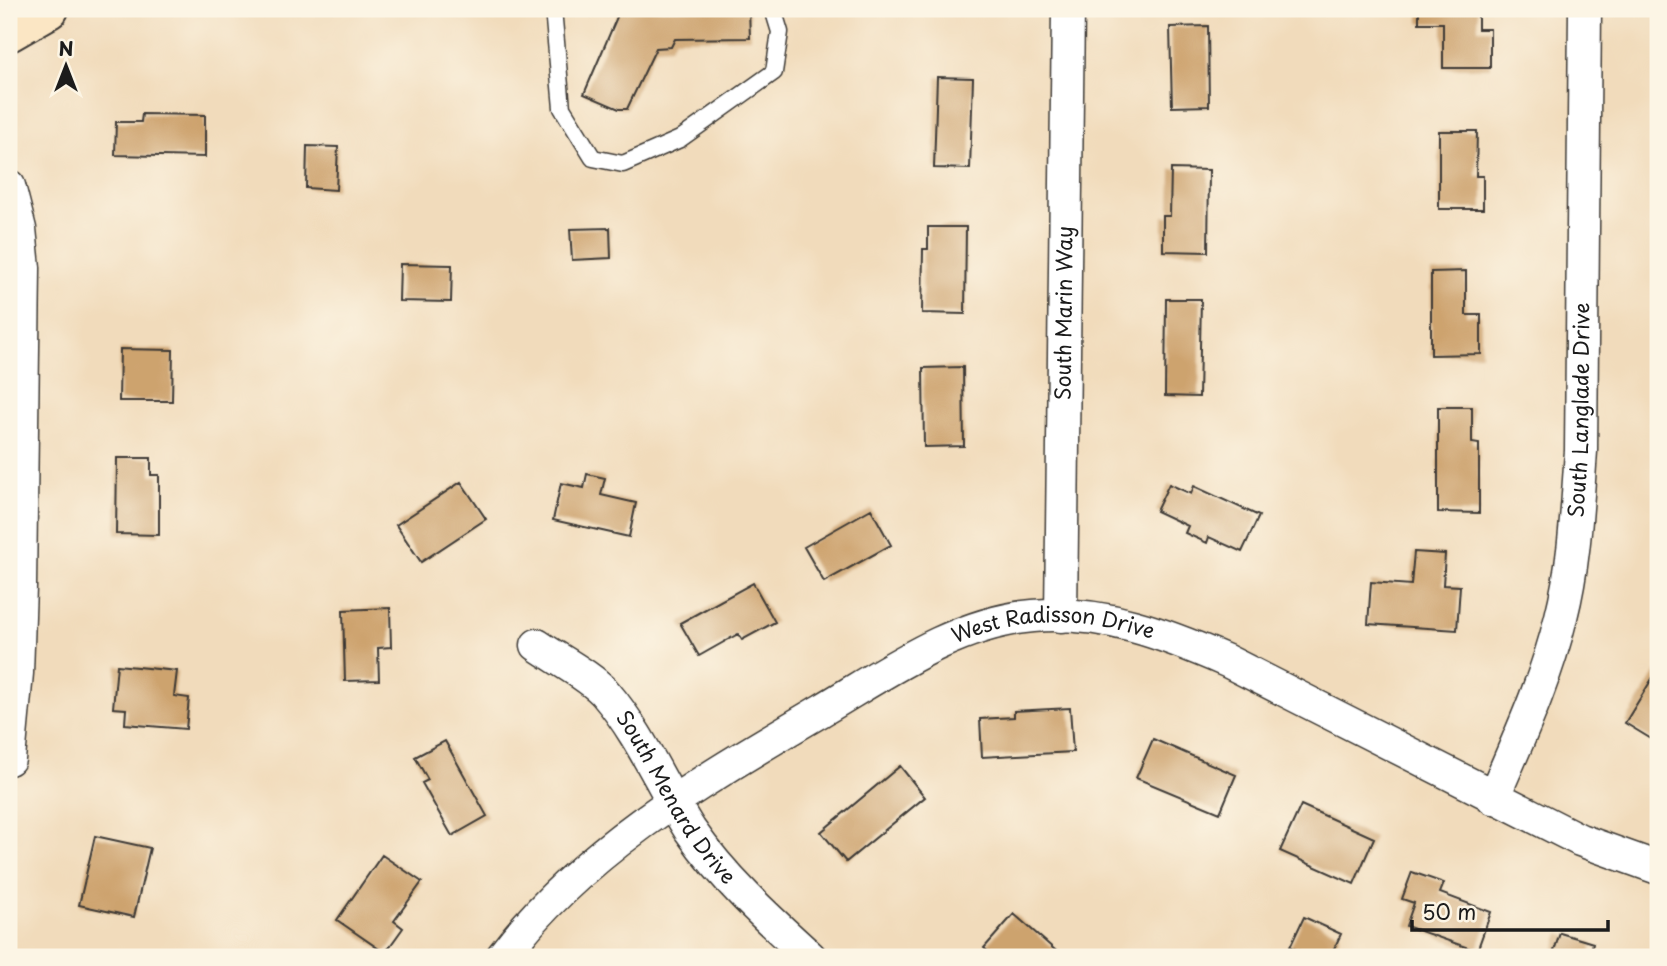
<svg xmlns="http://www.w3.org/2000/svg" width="1667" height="966" font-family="'Playpen Sans',sans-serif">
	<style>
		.building { fill: #cda36e }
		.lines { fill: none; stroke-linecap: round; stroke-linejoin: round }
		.lane-casing { stroke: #3c3934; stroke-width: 19 }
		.street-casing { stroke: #3c3934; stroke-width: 35 }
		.secondary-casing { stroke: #3c3934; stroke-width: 42 }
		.lane { stroke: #fff; stroke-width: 16 }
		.street { stroke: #fff; stroke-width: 32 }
		.secondary { stroke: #fbe6c4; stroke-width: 38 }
		.labels { text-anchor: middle; stroke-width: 5; stroke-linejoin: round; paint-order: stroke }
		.street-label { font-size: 21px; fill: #1c1c1c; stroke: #fcf5e5 }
	</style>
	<rect width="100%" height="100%" fill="#fcf5e5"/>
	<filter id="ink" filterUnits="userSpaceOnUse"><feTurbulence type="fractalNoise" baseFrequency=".0143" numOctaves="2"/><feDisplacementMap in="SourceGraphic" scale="14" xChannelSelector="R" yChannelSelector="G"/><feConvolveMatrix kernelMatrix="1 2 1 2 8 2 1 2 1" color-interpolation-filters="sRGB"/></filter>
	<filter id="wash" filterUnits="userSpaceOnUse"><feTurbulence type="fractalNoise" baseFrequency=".00686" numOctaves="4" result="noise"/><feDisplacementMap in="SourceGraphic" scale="28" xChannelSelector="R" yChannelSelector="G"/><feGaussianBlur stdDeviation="1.57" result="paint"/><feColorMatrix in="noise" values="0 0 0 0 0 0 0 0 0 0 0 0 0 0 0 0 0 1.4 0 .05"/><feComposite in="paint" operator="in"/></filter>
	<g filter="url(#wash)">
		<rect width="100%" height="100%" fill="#f1dbbb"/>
		<g id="blocks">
			<!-- building -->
			<path class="building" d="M 615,9 L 749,9 L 750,38 L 675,39 L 671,47 L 656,48 L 627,109 L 619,109 L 584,94 L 617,17 Z
				M 1419,9 L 1478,9 L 1478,29 L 1490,29 L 1490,68 L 1443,68 L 1443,23 L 1419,23 Z
				M 1208,26 L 1209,106 L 1172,107 L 1170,27 Z
				M 937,77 L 973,78 L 970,169 L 934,168 Z
				M 142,114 L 205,115 L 205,157 L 115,155 L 116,122 L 141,122 Z
				M 1439,131 L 1477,131 L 1476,176 L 1483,176 L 1483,209 L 1439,209 Z
				M 307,146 L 338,147 L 336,190 L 306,188 Z
				M 1171,169 L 1209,170 L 1208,252 L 1163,251 L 1163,216 L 1170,216 Z
				M 928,227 L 966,227 L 965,314 L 922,313 L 923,249 L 928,249 Z
				M 610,228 L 611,258 L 572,260 L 570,229 Z
				M 400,264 L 452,265 L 451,302 L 399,301 Z
				M 1466,271 L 1466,315 L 1481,315 L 1481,354 L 1431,355 L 1431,272 Z
				M 1166,299 L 1201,299 L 1199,397 L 1165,396 Z
				M 120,349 L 173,350 L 172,401 L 119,401 Z
				M 963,367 L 964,446 L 924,447 L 923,368 Z
				M 1438,407 L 1472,407 L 1472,443 L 1479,444 L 1479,513 L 1438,512 Z
				M 117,458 L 151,458 L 151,475 L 159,475 L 159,535 L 116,534 Z
				M 587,474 L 605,478 L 601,495 L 636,503 L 629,537 L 553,520 L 561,483 L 584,488 Z
				M 461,482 L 486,519 L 421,562 L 396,525 Z
				M 1169,484 L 1191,494 L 1194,486 L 1259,516 L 1242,552 L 1209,537 L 1207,543 L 1185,533 L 1188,526 L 1156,511 Z
				M 871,509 L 891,545 L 824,582 L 804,547 Z
				M 1414,552 L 1445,554 L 1443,585 L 1460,586 L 1457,630 L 1368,624 L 1371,582 L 1411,585 Z
				M 753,583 L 775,622 L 742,640 L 738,634 L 699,656 L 680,623 Z
				M 390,608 L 391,647 L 378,648 L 379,680 L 345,681 L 343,610 Z
				M 117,665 L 177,671 L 174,696 L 189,698 L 186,729 L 125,724 L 126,709 L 113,708 Z
				M 1658,669 L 1658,743 L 1625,723 Z
				M 1070,708 L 1073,752 L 982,757 L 980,719 L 1014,717 L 1014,711 Z
				M 1153,739 L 1236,775 L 1220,813 L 1136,778 Z
				M 445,741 L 487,816 L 452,836 L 422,783 L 428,780 L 415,757 Z
				M 900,766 L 925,797 L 846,862 L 821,832 Z
				M 1301,805 L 1374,838 L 1354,884 L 1280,851 Z
				M 95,836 L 150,848 L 134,917 L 79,905 Z
				M 382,855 L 422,882 L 394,921 L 403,928 L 385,953 L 337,920 Z
				M 1412,872 L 1444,883 L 1440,893 L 1491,912 L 1477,951 L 1406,926 L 1414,903 L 1402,899 Z
				M 1014,914 L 1063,957 L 994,957 L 984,948 Z
				M 1304,917 L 1341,934 L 1330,957 L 1313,957 L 1290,947 Z
				M 1560,933 L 1593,943 L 1590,954 L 1599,957 L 1552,957 Z"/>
		</g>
	</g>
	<g filter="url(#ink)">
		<use href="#blocks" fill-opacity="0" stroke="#3c3934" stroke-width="2"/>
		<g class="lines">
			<!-- lane casing -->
			<g class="lane-casing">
				<path id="lane" d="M 553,9 L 562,108 L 593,158 L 623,164 L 680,139 L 774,72 L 780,32 L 773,9"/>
			</g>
			<!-- street casing -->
			<g class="street-casing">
				<g id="street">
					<path d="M 9,186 L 20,229 L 24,268 L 20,587 L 17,673 L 9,759"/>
					<path id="s1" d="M 1061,616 L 1068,9"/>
					<path id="s2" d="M 537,645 C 557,659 592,677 606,694 C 641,735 661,785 690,830 C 723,878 767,918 810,957"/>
					<path id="s3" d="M 1493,798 C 1519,738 1546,680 1561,617 C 1575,563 1577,506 1581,451 L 1585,9"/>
					<path id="s4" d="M 502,957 C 583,848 707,778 822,710 C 888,671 955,623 1033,616 C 1103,610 1165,634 1227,661 L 1580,840 L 1658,868"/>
				</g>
			</g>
			<!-- secondary casing -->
			<g class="secondary-casing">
				<path id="secondary" d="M 9,32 L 49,9"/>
			</g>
			<!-- lane -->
			<use href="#lane" class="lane"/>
			<!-- street -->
			<use href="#street" class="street"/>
			<!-- secondary -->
			<use href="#secondary" class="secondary"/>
		</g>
	</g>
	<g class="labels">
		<!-- street labels -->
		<g class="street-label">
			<text dy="7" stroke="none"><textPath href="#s1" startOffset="303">South Marin Way</textPath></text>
			<text dy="7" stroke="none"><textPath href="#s3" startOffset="402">South Langlade Drive</textPath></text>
			<text dy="7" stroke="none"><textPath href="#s4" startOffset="660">West Radisson Drive</textPath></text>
			<text dy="7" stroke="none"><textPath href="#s2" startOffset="210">South Menard Drive</textPath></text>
		</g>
	</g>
	<!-- margin -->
	<rect width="1667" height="966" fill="none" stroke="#fcf5e5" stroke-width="35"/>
	<!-- north arrow -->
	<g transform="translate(66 66)" stroke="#fcf5e5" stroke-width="5" paint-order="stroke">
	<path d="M0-5L12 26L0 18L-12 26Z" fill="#1c1c1c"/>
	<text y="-10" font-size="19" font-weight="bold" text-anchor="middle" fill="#1c1c1c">N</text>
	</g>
	<!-- scale -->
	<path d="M1412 920v10h196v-10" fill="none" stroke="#1c1c1c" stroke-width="3.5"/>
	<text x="1422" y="920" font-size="21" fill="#1c1c1c" stroke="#fcf5e5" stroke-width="5" paint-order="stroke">50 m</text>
</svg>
